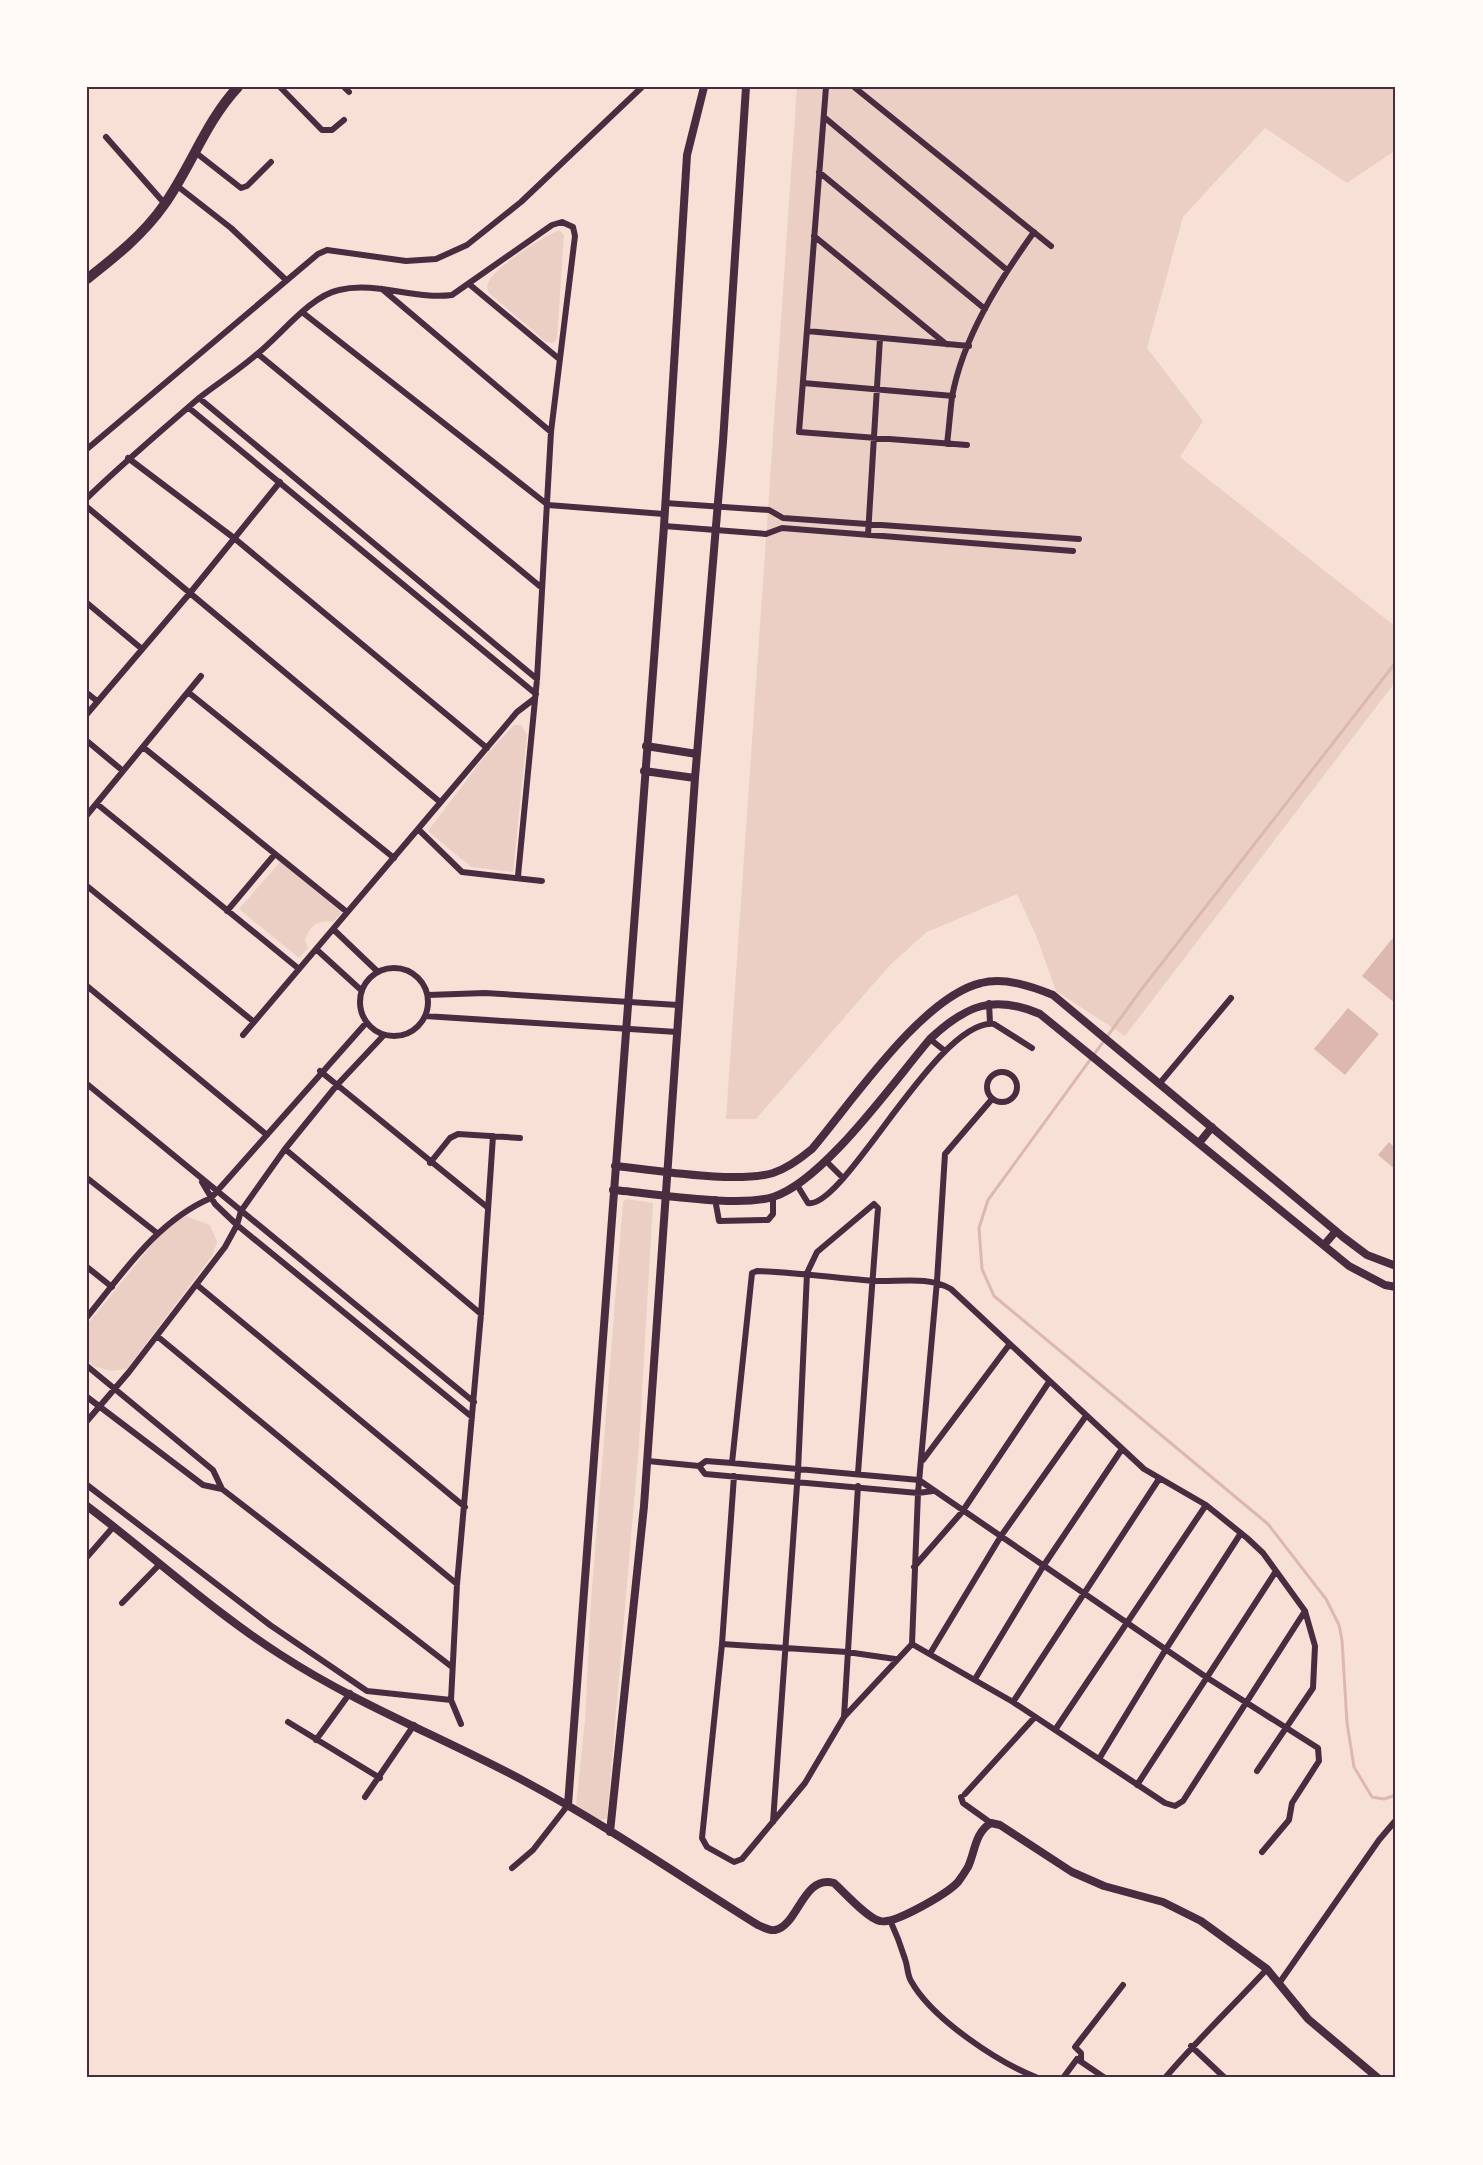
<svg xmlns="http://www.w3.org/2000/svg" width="1483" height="2165" font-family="'Public Sans',sans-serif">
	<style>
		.green { fill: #ebcfc5 }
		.water { fill: #dcb8b0 }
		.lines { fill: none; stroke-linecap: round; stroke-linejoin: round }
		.stream { stroke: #dcb8b0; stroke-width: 3 }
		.minor { stroke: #4a2c40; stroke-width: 6 }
		.tertiary { stroke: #4a2c40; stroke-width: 8 }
		.primary { stroke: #4a2c40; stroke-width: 10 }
		.neatline { fill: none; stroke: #4a2c40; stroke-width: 2 }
	</style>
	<rect width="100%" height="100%" fill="#f7e1d7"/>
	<!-- green -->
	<path class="green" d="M 797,87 L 1396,87 L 1396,150 L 1347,183 L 1265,128 L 1183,217 L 1147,348 L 1203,421 L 1180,457 L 1396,627 L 1396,681 L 1125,1036 L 1056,991 L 1037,938 L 1017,894 L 927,932 L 890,965 L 756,1119 L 726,1119 Z
		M 559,230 L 564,235 L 557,339 L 553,343 L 546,342 L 489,293 L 487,287 C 488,270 543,237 559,230 Z
		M 514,725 L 521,725 L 527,735 L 513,872 L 471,867 L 428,831 L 481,761 Z
		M 281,861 L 343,911 L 333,922 C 318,920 311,925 305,939 L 308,948 L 299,958 L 239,909 Z
		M 627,1199 L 653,1203 L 639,1445 L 607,1818 L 601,1820 L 576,1806 L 585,1720 L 591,1601 L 623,1202 Z
		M 186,1216 L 210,1225 L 217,1242 L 212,1256 L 127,1369 L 111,1371 L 93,1366 L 87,1358 L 87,1325 L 166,1227 Z"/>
	<!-- water -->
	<path class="water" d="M 1396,934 L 1396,1004 L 1362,976 Z
		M 1348,1008 L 1379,1034 L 1345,1075 L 1314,1049 Z
		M 1389,1142 L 1396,1149 L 1396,1170 L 1378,1155 Z"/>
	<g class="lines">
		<!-- stream -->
		<path class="stream" d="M 1396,662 L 1141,990 L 988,1200 L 979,1228 L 982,1269 L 994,1296 L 1268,1524 L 1326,1599 L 1339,1625 L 1342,1640 L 1347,1723 L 1354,1767 L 1372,1797 L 1384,1799 L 1396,1795"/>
		<!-- minor -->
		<path class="minor" d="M 280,87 L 322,130 L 332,130 L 344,120
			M 344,87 L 349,92
			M 826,87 L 799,432 L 967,445
			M 854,87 L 1051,246
			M 824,117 L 1007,270
			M 106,137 L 165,204
			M 195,152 L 241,188 L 247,186 L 271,162
			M 819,172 L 985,309
			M 176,185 L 231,228 L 285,279
			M 814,236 L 946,344
			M 469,284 L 558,358
			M 382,289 L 551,432
			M 302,312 L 548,505 L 664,514
			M 807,331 L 969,346
			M 258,354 L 542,588
			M 803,383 L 953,396
			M 199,398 L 537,679
			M 189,408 L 536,694
			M 947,444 C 949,428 950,413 952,397 C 963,337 999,281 1034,232
			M 87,449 L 318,254 L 327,250 L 406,261 L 436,259 L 467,245 L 521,202 L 642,87
			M 128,458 L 234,538 L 487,748
			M 87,498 C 123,463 161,431 199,398 C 218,383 239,370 257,354 C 280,336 310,296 339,290 C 376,281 415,300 452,295 L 552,225 L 562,222 L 573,227 L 575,236 L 551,432 L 537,679 L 518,876
			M 665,503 L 769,510 L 783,518 L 1079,539
			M 87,507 L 440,802
			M 664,526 L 766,534 L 782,528 L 1073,551
			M 868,535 L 880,338
			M 87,603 L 142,649
			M 188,692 L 394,858
			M 87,693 L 97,701
			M 534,699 L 517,712 L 418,829 L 462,872 L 542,881
			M 87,714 L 190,593 L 280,482
			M 87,741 L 123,771
			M 143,747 L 347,912
			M 97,804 L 299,969
			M 87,815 L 201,676
			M 87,886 L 254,1022
			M 227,911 L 275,854
			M 333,929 L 377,971
			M 316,949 L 361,990
			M360 1002a34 34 0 1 1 68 0a34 34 0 1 1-68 0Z
			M 87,986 L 267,1135
			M 428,995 L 485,993 L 678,1005
			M 989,1003 L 990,1023
			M 425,1016 L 677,1032
			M 243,1035 L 418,829
			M 930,1039 L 945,1051
			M 320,1071 L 487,1207
			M987 1087a15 15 0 1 1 30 0a15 15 0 1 1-30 0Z
			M 1160,1083 L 1231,998
			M 87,1084 L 474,1402
			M 285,1149 L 481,1314
			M 827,1162 L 843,1178
			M 430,1163 L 450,1138 L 458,1134 L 520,1138
			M 87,1178 L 157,1233
			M 202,1182 L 215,1204 L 237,1225 L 472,1417
			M 797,1185 L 808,1203 C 844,1210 937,1018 994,1024 L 1032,1048
			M 715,1199 L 719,1221 L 768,1220 L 773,1214 L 773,1197
			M 87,1267 L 112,1287
			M 197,1285 L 465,1507
			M 87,1317 C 123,1273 157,1221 211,1198 L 366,1023
			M 157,1336 L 457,1584
			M 87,1366 L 213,1470 L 222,1489 L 452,1667
			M 87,1397 L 203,1485 L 222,1489
			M 87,1421 L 129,1372 L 225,1247 L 237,1225 L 241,1211 L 285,1149 L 337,1085 L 384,1035
			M 923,1460 L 1009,1345
			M 648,1461 L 699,1466 L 706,1461 L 732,1463 L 919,1480
			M 732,1463 L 752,1273 L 757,1271 C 796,1272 835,1278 874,1281 C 901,1282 928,1276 951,1289 L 1144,1469 L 1206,1505 L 1247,1538 L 1263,1553 L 1305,1611 L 1315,1646 L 1313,1688 L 1257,1771
			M 699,1466 L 705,1474 L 918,1493 L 933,1491
			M 734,1476 L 722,1644 L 702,1838 L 707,1847 L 734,1862 L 742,1859 L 805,1783 L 844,1717 L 912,1644
			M 919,1480 L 1206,1677 L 1318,1748 L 1319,1761 L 1292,1803 L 1289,1820 L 1262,1852
			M 87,1485 L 270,1625 L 367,1691 L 451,1700
			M 87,1557 L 114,1526
			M 914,1567 L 962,1512 L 1049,1382
			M 122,1603 L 159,1565
			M 722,1644 L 847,1652 L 895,1659
			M 912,1644 L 918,1493 L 937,1281 L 945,1154 L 992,1099
			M 912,1644 L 1013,1702 L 1165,1803 L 1175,1806 L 1183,1801 L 1305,1611
			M 931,1652 L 1001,1536 L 1086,1416
			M 975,1679 L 1044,1565 L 1122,1449
			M 1013,1702 L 1159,1479
			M 844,1717 L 858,1486
			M 288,1722 L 380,1778
			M 461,1724 L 451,1700 L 457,1584 L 481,1314 L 493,1136
			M 1055,1730 L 1206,1505
			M 316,1740 L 350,1693
			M 1099,1759 L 1166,1649 L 1241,1533
			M 1137,1785 L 1276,1571
			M 965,1794 L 1034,1718
			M 365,1797 L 414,1725
			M 961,1797 L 963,1803 L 991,1823
			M 773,1822 L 798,1471 L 807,1273 L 817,1252 L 874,1204 L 878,1208 L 858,1473
			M 512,1868 L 533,1850 L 568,1805
			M 890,1920 C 896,1933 901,1946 905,1959 C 908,1967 907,1974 911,1981 C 932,2019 999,2063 1038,2078
			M 1280,1982 L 1379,1840 L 1396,1820
			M 1191,2046 L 1225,2078
			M 1081,2061 L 1081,2053 L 1075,2047 L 1123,1985
			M 1063,2078 L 1077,2059 L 1105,2078
			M 1165,2078 C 1197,2040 1233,2006 1267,1969"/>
		<!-- tertiary -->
		<path class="tertiary" d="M 646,746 L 697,754
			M 644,771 L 695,778
			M 1199,1143 L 1212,1127
			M 615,1166 C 656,1170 735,1184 773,1173 C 788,1168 800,1159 812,1149 C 852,1102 922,997 981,983 C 1004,977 1031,986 1053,995 L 1343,1237 L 1367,1255 L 1396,1266
			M 613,1190 C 653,1193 737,1208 773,1197 C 824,1181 894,1081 930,1039 C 966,1005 994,994 1040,1014 L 1349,1266 L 1385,1285 L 1396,1287
			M 1324,1245 L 1336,1231
			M 87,1506 C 152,1555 212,1611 281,1655 C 358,1705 446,1739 526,1782 C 606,1825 681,1877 758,1925 C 763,1927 769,1931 775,1930 C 798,1926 803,1874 834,1883 C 844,1892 868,1919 880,1921 C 894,1925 948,1893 958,1882 C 961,1878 965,1872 968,1867 C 975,1852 975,1832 991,1823 L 1000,1825 L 1072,1872 L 1104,1886 L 1163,1902 L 1201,1921 L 1267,1969 L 1308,2019 L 1378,2078
			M 568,1805 L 664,526 L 687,155 L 704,87
			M 610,1832 L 644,1506 L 695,778 L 723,442 L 746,87"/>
		<!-- primary -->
		<path class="primary" d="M 87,279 C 115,257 143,235 164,205 C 191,167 206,121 238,87"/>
	</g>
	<!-- border -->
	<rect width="1483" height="2165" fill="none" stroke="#fffaf5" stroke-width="177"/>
	<rect x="88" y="88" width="1306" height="1988" class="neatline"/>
</svg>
